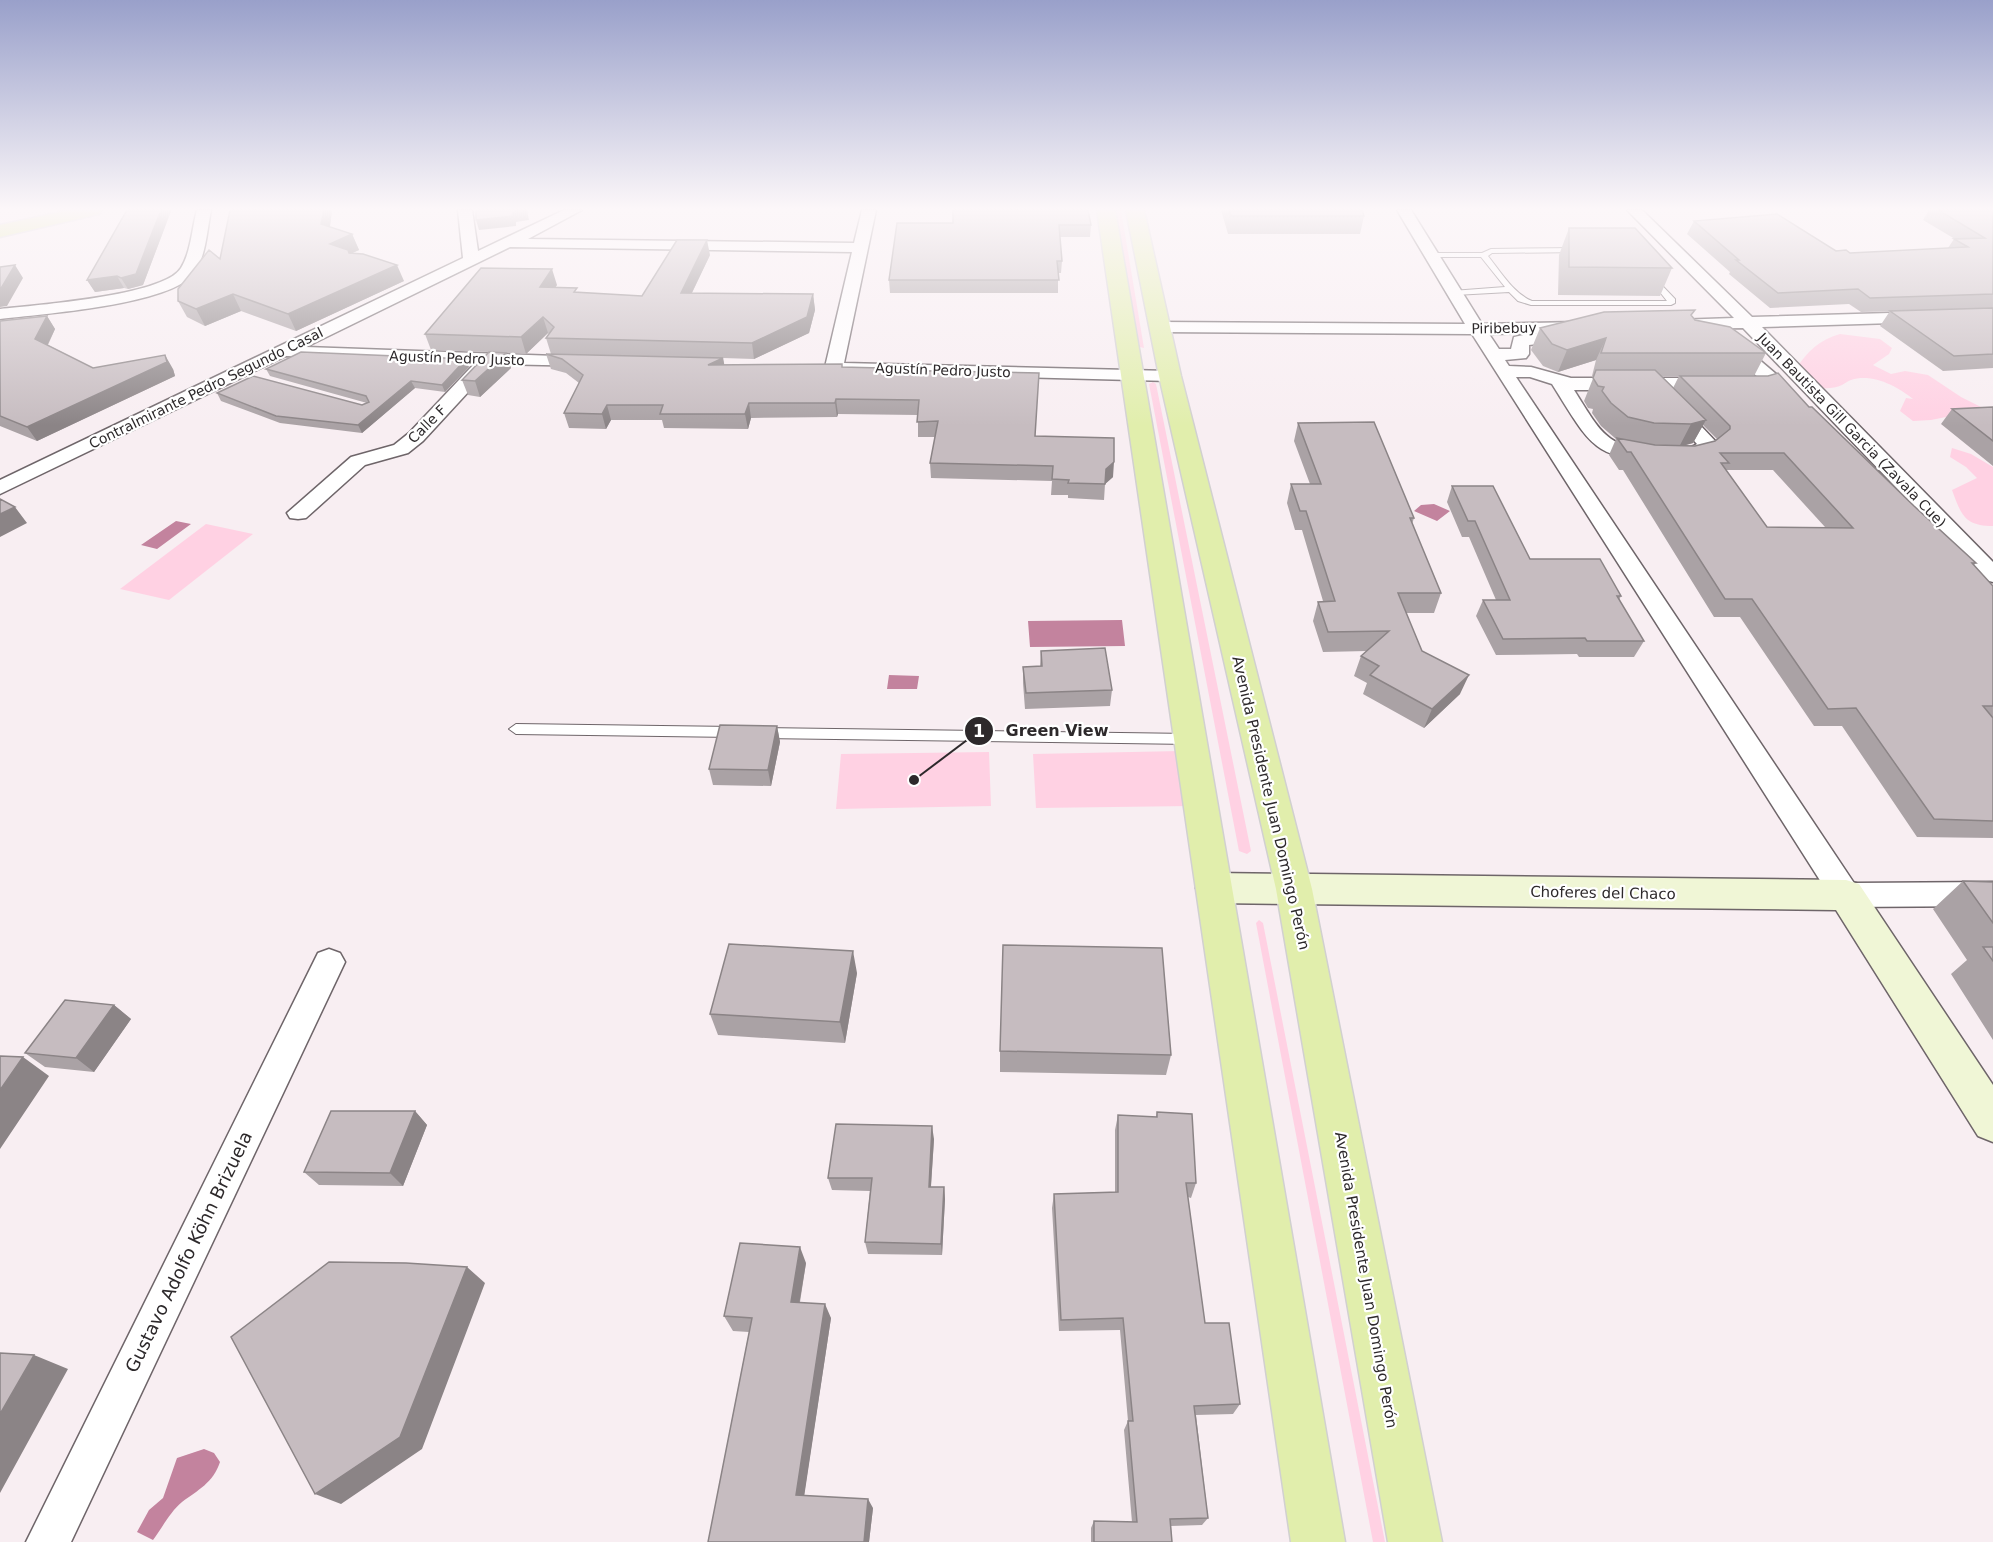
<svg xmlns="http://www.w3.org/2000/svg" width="1993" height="1542" font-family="'DejaVu Sans',sans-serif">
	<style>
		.green { fill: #ffd1e3 }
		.water { fill: #c3839e }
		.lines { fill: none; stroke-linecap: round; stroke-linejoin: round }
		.service-casing { stroke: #6e6569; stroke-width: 2 }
		.minor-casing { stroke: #6e6569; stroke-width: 3 }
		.secondary-casing { stroke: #6e6569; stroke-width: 3 }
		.primary-casing { stroke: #d1d0d0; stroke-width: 3 }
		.trunk-casing { stroke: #d1d0d0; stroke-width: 3 }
		.service { fill: #fff; fill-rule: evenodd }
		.minor { fill: #fff; fill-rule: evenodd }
		.secondary { fill: #f0f6d6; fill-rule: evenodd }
		.primary { fill: #e1eeac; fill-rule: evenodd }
		.trunk { fill: #d7e890; fill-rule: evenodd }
		.wall { fill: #aaa2a5; fill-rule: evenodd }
		.shaded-wall { fill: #8b8486 }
		.building { fill: #c6bcc0; stroke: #8b8486; stroke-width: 1.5; fill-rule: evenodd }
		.labels { text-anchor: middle; stroke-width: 4.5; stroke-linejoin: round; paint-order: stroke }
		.far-street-label { font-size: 14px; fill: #2d292b; stroke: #fff }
		.street-label { font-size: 15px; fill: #2d292b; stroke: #fff }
		.near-street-label { font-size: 18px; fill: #2d292b; stroke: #fff }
		.leader { fill: none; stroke: #2d292b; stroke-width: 2 }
		.callout-dot { fill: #2d292b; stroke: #fff; stroke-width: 2 }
		.mark-label { font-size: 18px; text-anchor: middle; font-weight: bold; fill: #fff }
		.callout-label { font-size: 16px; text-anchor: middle; font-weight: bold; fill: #2d292b; stroke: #fff; stroke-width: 4.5; stroke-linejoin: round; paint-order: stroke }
	</style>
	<rect width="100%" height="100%" fill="#f8eef2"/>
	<!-- green -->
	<path class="green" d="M 1115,210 L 1121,210 L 1144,348 L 1140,347 Z
		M 1840,334 L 1880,339 L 1892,348 L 1889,354 L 1873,365 L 1891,374 L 1905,371 L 1928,375 L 1961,397 L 1993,413 L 1969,421 L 1946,417 L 1931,420 L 1913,421 L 1900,411 L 1906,398 L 1913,399 C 1897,386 1872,373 1851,380 C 1847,381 1846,383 1842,385 C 1832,390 1820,388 1809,387 L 1796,369 C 1808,351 1819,340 1840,334 Z
		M 1153,382 L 1156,384 L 1251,851 L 1247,854 L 1239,851 L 1149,384 Z
		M 1952,448 L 1971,454 L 1993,467 L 1993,526 C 1965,526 1961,515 1952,490 L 1977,478 L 1966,467 L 1950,457 Z
		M 206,524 L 253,534 L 169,600 L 120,589 Z
		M 1181,751 L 1191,806 L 1036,808 L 1033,754 Z
		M 989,752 L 991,806 L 836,809 L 841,754 Z
		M 1259,920 L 1263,923 L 1385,1542 L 1373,1542 L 1256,923 Z"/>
	<!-- water -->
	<path class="water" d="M 1434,504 L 1450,511 L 1437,521 L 1414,511 L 1421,505 Z
		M 176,521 L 191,524 L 157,549 L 141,545 Z
		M 1122,620 L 1125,646 L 1030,647 L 1028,621 Z
		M 889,675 L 919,676 L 917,689 L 887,689 Z
		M 204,1449 L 214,1453 L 220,1462 C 213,1483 198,1490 182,1502 C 170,1512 162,1528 153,1540 L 137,1532 L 149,1510 L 163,1498 L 177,1458 Z"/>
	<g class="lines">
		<!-- service casing -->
		<g class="service-casing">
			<path id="service" d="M 1578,248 L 1582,250 L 1581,252 L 1492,253 L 1488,256 C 1500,271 1513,293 1532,301 L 1667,301 L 1648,277 L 1652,275 L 1675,299 L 1675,303 L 1671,305 L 1531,305 L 1518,301 L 1509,292 L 1455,295 L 1452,295 L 1452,291 L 1505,287 L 1481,257 L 1432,257 L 1428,255 L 1432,253 L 1482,253 L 1491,249 Z
				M 516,724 L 734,727 L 741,732 L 734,737 L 516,734 L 509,729 Z
				M 760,728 L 1190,734 L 1197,739 L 1190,744 L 760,738 L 753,733 Z"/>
		</g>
		<!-- minor casing -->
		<g class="minor-casing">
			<path id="minor" d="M 197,210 L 211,210 C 207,230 206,255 195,272 C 174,305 40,314 0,319 L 0,309 C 35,305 164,296 181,268 C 191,252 192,228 197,210 Z
				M 458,210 L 472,210 L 478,251 L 564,210 L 582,210 L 528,239 L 854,243 L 862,210 L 876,210 L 844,363 L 1170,371 L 1176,372 L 1179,376 L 1176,380 L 1170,381 L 834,372 L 828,371 L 825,367 L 852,252 L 510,247 L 306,347 L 584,357 L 590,358 L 593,362 L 590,366 L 494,364 L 423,441 L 408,453 L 365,465 L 306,518 L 298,519 L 290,518 L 287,513 L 351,457 L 394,445 L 409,433 L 475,363 L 286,356 L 0,494 L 0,480 L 463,258 Z
				M 1397,210 L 1411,210 L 1482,324 L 1578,322 L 1584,323 L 1587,327 L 1584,331 L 1578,332 L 1489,334 L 1499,349 L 1511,349 L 1514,337 C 1526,334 1542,331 1554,334 L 1557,338 L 1554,342 L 1529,345 L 1529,354 L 1526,358 L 1505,360 L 1509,366 L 1531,367 L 1571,378 L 1759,378 L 1724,348 L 1721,344 L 1724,340 L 1736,340 L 1776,374 L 1779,378 L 1773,386 L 1759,390 L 1574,390 C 1601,432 1606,450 1660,449 C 1673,449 1686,451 1697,444 L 1664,408 L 1666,404 L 1680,404 L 1719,445 C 1709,459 1689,461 1673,461 C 1593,460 1593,449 1552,384 L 1530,377 L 1516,377 L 1854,883 L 1993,882 L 1993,906 L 1846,907 L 1835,904 L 1472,334 L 1159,332 L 1153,331 L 1150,327 L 1153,323 L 1159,322 L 1465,324 Z
				M 1627,210 L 1642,210 L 1752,317 L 1993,310 L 1993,320 L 1762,327 L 1993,562 L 1993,582 L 1985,580 L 1743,328 L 1670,329 L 1667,325 L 1670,321 L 1676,320 L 1734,318 Z
				M 329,949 L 340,953 L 345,962 L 71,1542 L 26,1542 L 318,953 Z"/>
		</g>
		<!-- secondary casing -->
		<g class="secondary-casing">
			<path id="secondary" d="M 1214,873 L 1846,880 L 1859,884 L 1993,1085 L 1993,1142 L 1978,1136 L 1836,910 L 1214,903 L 1201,898 L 1196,888 L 1201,878 Z"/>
		</g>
		<!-- primary casing -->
		<g class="primary-casing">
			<path id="primary" d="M 1097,210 L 1115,210 L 1345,1542 L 1291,1542 Z
				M 1126,210 L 1144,210 L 1181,376 L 1312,889 L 1442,1542 L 1388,1542 L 1276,889 L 1159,376 Z"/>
		</g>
		<!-- trunk casing -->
		<g class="trunk-casing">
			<path id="trunk" d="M 70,210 L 102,210 L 99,214 L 0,237 L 0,225 Z"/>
		</g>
		<!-- service -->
		<use href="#service" class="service"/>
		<!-- minor -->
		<use href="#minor" class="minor"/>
		<!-- secondary -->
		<use href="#secondary" class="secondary"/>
		<!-- primary -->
		<use href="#primary" class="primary"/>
		<!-- trunk -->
		<use href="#trunk" class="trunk"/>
	</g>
	<!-- wall -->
	<path class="wall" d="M 127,210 L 170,210 L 171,211 L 143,285 L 128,289 L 124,288 L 95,292 L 87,280 Z
		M 230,210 L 332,210 L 330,227 L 352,234 L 359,250 L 350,254 L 404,281 L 296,331 L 241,311 L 205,326 L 187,317 L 178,301 L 220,259 Z
		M 1221,210 L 1362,210 L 1364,216 L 1360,234 L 1228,234 Z
		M 1929,210 L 1993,210 L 1993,368 L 1943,371 L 1880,326 L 1890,311 L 1907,311 L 1861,312 L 1849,304 L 1770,308 L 1729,274 L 1730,272 L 1687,234 L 1694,221 L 1850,253 L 1948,248 L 1954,239 L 1955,239 L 1923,220 Z
		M 953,223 L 1091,225 L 1090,237 L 1060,237 L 1062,261 L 1061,273 L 1058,273 L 1058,293 L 890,293 L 889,280 Z
		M 1569,228 L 1672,268 L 1660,296 L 1558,295 L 1559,255 Z
		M 710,255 L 692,293 L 813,294 L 815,310 L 809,333 L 754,359 L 723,358 L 724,365 L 842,367 L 881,370 L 1036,436 L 1113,477 L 1105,484 L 1104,500 L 1068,498 L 1068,495 L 1051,495 L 1052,481 L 931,478 L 930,463 L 935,437 L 918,437 L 918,415 L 838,414 L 837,417 L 751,418 L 748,429 L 664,428 L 662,420 L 611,420 L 606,429 L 569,428 L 564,413 L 579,383 L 566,373 L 551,369 L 546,354 L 551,354 L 546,338 L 549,334 L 548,333 L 526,354 L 506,353 L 511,368 L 480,397 L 468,395 L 462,380 L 489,352 L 431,350 L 425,334 L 557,285 L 555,287 L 578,293 L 642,296 Z
		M 47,316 L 55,329 L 48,345 L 93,368 L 173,369 L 175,376 L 37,441 L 0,426 L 0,321 Z
		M 1692,316 L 1695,320 L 1766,353 L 1754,376 L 1809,407 L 1914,506 L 1976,563 L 1974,565 L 1993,586 L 1993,838 L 1917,837 L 1842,726 L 1814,726 L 1740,617 L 1714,617 L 1623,470 L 1619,470 L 1609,455 L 1616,439 L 1601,426 L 1592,413 L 1593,409 L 1588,408 L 1584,401 L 1594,376 L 1592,376 L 1596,360 L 1558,372 L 1543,366 L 1531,350 L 1540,328 ZM 1661,376 L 1679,376 L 1673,388 ZM 1703,425 L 1717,439 L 1715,441 L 1695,446 L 1685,445 L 1693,443 ZM 1726,470 L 1773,470 L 1825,527 L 1767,527 Z
		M 469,367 L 445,392 L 415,388 L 362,433 L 280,423 L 221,401 L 217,393 L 362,405 L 367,403 L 270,376 L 266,369 Z
		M 1993,407 L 1993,466 L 1941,424 L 1952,409 Z
		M 1298,423 L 1414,518 L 1412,524 L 1441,593 L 1434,613 L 1406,613 L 1422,651 L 1460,694 L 1424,728 L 1363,694 L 1367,683 L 1354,676 L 1361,656 L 1367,651 L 1323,652 L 1313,621 L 1318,602 L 1323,601 L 1302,530 L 1295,530 L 1287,503 L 1291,484 L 1310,484 L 1294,441 Z
		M 1452,486 L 1530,559 L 1621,596 L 1619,600 L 1644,641 L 1634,657 L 1579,657 L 1577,654 L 1496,655 L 1476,616 L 1483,600 L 1496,600 L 1469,537 L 1462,537 L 1447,502 Z
		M 1041,651 L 1112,690 L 1110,706 L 1025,709 L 1023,683 L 1023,667 L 1040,666 Z
		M 777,726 L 780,742 L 771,786 L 713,785 L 709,769 Z
		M 1963,881 L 1993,882 L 1993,1040 L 1951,974 L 1967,960 L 1933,909 Z
		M 857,973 L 845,1043 L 718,1035 L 710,1014 Z
		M 114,1005 L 131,1019 L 94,1072 L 45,1067 L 25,1053 Z
		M 1000,1051 L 1171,1055 L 1166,1075 L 1000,1072 Z
		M 415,1111 L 427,1125 L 403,1186 L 319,1185 L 304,1172 Z
		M 1157,1112 L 1196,1183 L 1191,1198 L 1188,1197 L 1205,1323 L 1240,1404 L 1233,1414 L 1196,1415 L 1208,1518 L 1202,1525 L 1171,1526 L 1172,1542 L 1091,1542 L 1091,1528 L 1094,1521 L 1132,1522 L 1124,1430 L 1128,1421 L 1120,1330 L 1059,1331 L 1052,1208 L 1054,1194 L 1115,1192 L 1115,1130 L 1118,1115 L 1156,1117 Z
		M 934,1139 L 931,1187 L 944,1187 L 945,1199 L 942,1255 L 868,1254 L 865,1242 L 870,1191 L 832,1190 L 828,1178 Z
		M 806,1263 L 800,1302 L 831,1318 L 804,1495 L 873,1508 L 869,1542 L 708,1542 L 749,1332 L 733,1331 L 724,1316 Z"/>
	<!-- shaded-wall -->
	<path class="shaded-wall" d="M 161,210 L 170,210 L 171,211 L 143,285 L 128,289 L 121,278 Z
		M 324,210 L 332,210 L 328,240 L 321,224 Z
		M 527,210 L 529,220 L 516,222 L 516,226 L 479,230 L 476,220 Z
		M 352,234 L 359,250 L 350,254 L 330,244 Z
		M 707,240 L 710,255 L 684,309 L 681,293 Z
		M 15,265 L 23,278 L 7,306 L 0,307 L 0,290 Z
		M 397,265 L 404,281 L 296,331 L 288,314 Z
		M 552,269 L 557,285 L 545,303 L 540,287 Z
		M 117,276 L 124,288 L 95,292 L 87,280 Z
		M 233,294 L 241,311 L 205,326 L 196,309 Z
		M 813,294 L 815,310 L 809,333 L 754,359 L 752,343 Z
		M 47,316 L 55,329 L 44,352 L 35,339 Z
		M 543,317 L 548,333 L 526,354 L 521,337 Z
		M 1606,338 L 1596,360 L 1558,372 L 1567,350 Z
		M 506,353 L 511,368 L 480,397 L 475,381 Z
		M 165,355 L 173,369 L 175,376 L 37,441 L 27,427 Z
		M 723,358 L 726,373 L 708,365 Z
		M 466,359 L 469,367 L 445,392 L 442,385 Z
		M 411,381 L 415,388 L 362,433 L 358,425 Z
		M 836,399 L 838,414 L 837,417 L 835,403 Z
		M 749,403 L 751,418 L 748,429 L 745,414 Z
		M 607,405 L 611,420 L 606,429 L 602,414 Z
		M 1706,420 L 1693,443 L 1679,447 L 1691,424 Z
		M 1114,462 L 1113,477 L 1104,485 L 1106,469 Z
		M 15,507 L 27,523 L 0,537 L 0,514 Z
		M 1469,675 L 1460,694 L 1424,728 L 1432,709 Z
		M 777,726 L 780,742 L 771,786 L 768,770 Z
		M 853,951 L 857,973 L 845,1043 L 840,1022 Z
		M 114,1005 L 131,1019 L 94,1072 L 76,1058 Z
		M 23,1057 L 49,1076 L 0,1149 L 0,1090 Z
		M 415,1111 L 427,1125 L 403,1186 L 390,1173 Z
		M 932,1126 L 934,1139 L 930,1199 L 929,1187 Z
		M 944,1187 L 945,1199 L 942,1255 L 941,1244 Z
		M 800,1247 L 806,1263 L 797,1317 L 791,1302 Z
		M 467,1267 L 485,1283 L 422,1449 L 341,1504 L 315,1494 Z
		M 825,1304 L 831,1318 L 803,1504 L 796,1495 Z
		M 34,1355 L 68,1369 L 0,1493 L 0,1414 Z
		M 868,1499 L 873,1508 L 869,1542 L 864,1542 Z"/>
	<!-- building -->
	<path class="building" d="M 127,210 L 161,210 L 136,274 L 121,278 L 117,276 L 87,280 Z
		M 230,210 L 324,210 L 321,224 L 352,234 L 330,244 L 348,250 L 349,253 L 363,254 L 397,265 L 288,314 L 233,294 L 196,309 L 178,301 L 178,289 L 209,250 L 220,259 Z
		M 476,210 L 526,210 L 513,212 L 512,216 L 476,220 Z
		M 953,210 L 1088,210 L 1091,225 L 1059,225 L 1062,261 L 1057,261 L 1059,280 L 889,280 L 897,223 L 953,223 Z
		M 1229,210 L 1362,210 L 1364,216 L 1231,216 Z
		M 1938,210 L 1993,210 L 1993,294 L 1870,298 L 1858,289 L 1778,293 L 1736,260 L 1739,260 L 1694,221 L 1777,214 L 1836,251 L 1846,250 L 1850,253 L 1968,247 L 1954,239 L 1985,238 Z
		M 1569,228 L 1635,228 L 1672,268 L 1569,267 Z
		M 677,240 L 707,240 L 681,293 L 813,294 L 807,317 L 752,343 L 546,338 L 554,327 L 543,317 L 521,337 L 425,334 L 481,268 L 552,269 L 540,287 L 577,288 L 574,292 L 642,296 Z
		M 15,265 L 0,290 L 0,267 Z
		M 1993,308 L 1993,354 L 1954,356 L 1890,311 Z
		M 1695,310 L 1691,315 L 1695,320 L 1730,327 L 1766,353 L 1601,353 L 1606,338 L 1567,350 L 1552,344 L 1540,328 L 1604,312 Z
		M 47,316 L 35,339 L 93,368 L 165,355 L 167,362 L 27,427 L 0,416 L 0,321 Z
		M 301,352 L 466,359 L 442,385 L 411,381 L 358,425 L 276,416 L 217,393 L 253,376 L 362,405 L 369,402 L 366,396 L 266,369 Z
		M 489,352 L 506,353 L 475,381 L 462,380 Z
		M 546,354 L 723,358 L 708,365 L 842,364 L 842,367 L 881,368 L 880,370 L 1039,373 L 1035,436 L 1114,438 L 1114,462 L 1106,469 L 1105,484 L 1068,483 L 1069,480 L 1052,479 L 1053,466 L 930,463 L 938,421 L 917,422 L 919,400 L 836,399 L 835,403 L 749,403 L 745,414 L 660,414 L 663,405 L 607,405 L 602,414 L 564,413 L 583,375 L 562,359 Z
		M 1596,370 L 1655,370 L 1706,420 L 1691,424 L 1654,423 L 1628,417 L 1611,403 L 1602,391 L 1604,387 L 1598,386 L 1593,378 Z
		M 1778,373 L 1809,407 L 1812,407 L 1914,506 L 1976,563 L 1972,563 L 1993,586 L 1993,706 L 1983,706 L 1993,718 L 1993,821 L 1934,819 L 1856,708 L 1828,709 L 1752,599 L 1725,599 L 1631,452 L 1627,452 L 1617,438 L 1655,445 L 1695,446 L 1715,441 L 1730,429 L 1730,426 L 1680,376 L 1768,376 ZM 1720,453 L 1784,453 L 1853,528 L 1767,527 L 1721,463 L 1729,463 Z
		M 1993,407 L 1993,441 L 1952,409 Z
		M 1374,422 L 1414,518 L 1410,518 L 1441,593 L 1398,593 L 1422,651 L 1469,675 L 1432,709 L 1370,675 L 1379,666 L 1361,656 L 1389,631 L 1328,632 L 1318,602 L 1335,601 L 1306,511 L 1300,511 L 1291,484 L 1321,484 L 1298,423 Z
		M 1452,486 L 1493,486 L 1530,559 L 1600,559 L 1621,596 L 1617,596 L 1644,641 L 1587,641 L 1585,638 L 1503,639 L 1483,600 L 1510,600 L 1475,521 L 1468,521 Z
		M 0,499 L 15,507 L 0,514 Z
		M 1105,648 L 1112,690 L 1026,693 L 1023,667 L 1042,666 L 1041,651 Z
		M 720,725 L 777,726 L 768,770 L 709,769 Z
		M 1963,881 L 1993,882 L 1993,923 Z
		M 729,944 L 853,951 L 840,1022 L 710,1014 Z
		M 1003,945 L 1162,948 L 1171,1055 L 1000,1051 Z
		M 1983,947 L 1993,947 L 1993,961 Z
		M 65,1000 L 114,1005 L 76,1058 L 25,1053 Z
		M 0,1056 L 23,1057 L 0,1090 Z
		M 331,1111 L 415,1111 L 390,1173 L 304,1172 Z
		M 1157,1112 L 1192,1114 L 1196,1183 L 1186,1183 L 1205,1323 L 1229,1323 L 1240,1404 L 1194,1406 L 1208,1518 L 1170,1519 L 1172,1542 L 1094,1542 L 1094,1521 L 1137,1522 L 1128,1421 L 1133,1421 L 1123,1318 L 1061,1320 L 1054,1194 L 1118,1192 L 1118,1115 L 1157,1117 Z
		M 836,1124 L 932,1126 L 929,1187 L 944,1187 L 941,1244 L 865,1242 L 872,1178 L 828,1178 Z
		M 740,1243 L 800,1247 L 791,1302 L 825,1304 L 796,1495 L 868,1499 L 864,1542 L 708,1542 L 752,1318 L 724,1316 Z
		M 329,1262 L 406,1263 L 467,1267 L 400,1437 L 315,1494 L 231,1337 Z
		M 0,1353 L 34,1355 L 0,1414 Z"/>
	<!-- sky -->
	<linearGradient id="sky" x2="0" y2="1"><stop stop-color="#99a0ca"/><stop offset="0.49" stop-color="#fcf7f9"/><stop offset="1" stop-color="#fcf7f9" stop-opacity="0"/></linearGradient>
	<rect width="1993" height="426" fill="url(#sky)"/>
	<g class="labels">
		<!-- far-street labels -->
		<g class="far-street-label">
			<text transform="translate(1504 328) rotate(-1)" y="5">Piribebuy</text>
			<text transform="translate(457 358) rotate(2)" y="5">Agustín Pedro Justo</text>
			<text transform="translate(943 370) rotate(2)" y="5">Agustín Pedro Justo</text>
			<text transform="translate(206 388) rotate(-26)" y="5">Contralmirante Pedro Segundo Casal</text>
			<text transform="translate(427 424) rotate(-45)" y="5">Calle F</text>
			<text transform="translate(1852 430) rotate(46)" y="5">Juan Bautista Gill Garcia (Zavala Cue)</text>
		</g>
		<!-- street labels -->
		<g class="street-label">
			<text transform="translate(1271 803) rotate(77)" y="5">Avenida Presidente Juan Domingo Perón</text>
			<text transform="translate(1603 893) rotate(1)" y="5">Choferes del Chaco</text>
			<text transform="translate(1366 1280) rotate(80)" y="5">Avenida Presidente Juan Domingo Perón</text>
		</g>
		<!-- near-street labels -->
		<g class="near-street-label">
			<text transform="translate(189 1252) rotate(-64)" y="6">Gustavo Adolfo Köhn Brizuela</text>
		</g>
	</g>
	<!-- callouts -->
	<path class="leader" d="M914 780L979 731"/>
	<g class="callout-dot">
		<circle cx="914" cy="780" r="6"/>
		<circle cx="979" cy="731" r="15"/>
	</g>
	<g class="mark-label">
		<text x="979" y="737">1</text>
	</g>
	<g class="callout-label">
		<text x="1057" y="736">Green View</text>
	</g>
</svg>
